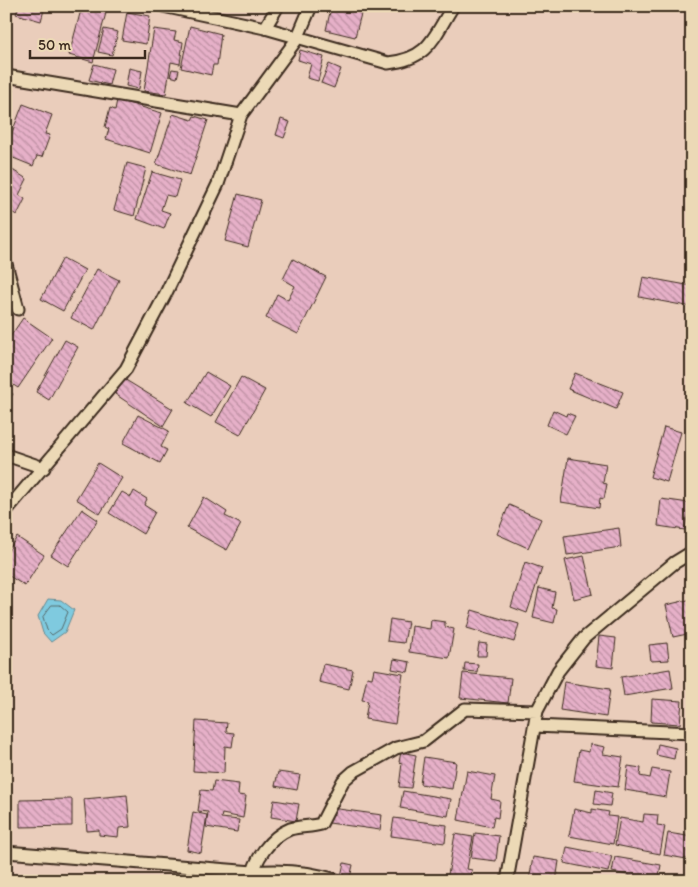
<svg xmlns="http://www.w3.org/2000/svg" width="698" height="887" font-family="Itim,sans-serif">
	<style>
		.water { fill: #7fcadf; stroke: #648a92 }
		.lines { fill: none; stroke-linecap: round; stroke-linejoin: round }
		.shore { stroke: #566a6b; stroke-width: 1 }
		.building { fill: url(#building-back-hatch); stroke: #3b2a1e }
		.minor-casing { stroke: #3b2a1e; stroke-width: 15 }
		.minor { stroke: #ecd9b6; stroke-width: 11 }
	</style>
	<defs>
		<pattern id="building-back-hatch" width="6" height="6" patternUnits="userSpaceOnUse" patternTransform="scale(1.25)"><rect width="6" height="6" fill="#e6b0c8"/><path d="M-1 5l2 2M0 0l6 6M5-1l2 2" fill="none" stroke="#bc8fa2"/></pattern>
	</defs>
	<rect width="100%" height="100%" fill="#eacdbb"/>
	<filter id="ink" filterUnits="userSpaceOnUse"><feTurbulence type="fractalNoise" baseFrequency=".02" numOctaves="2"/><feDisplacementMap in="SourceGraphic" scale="10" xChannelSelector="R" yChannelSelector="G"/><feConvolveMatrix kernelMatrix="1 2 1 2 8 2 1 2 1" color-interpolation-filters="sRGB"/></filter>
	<g filter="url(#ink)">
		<!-- water -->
		<path class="water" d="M 48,599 L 61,600 L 74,610 L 65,632 L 51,642 L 43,633 L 38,616 Z"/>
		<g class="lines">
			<!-- shore -->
			<path class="shore" d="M 52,605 L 60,605 L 68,612 L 61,629 L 52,635 L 47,630 L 43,617 Z"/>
		</g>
		<!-- building -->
		<path class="building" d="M 19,6 L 45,6 L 41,21 L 16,14 Z
			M 82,6 L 107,9 L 93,62 L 69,55 Z
			M 363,6 L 355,37 L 326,30 L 331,8 L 325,6 Z
			M 127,12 L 150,16 L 146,44 L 122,40 Z
			M 190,26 L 221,34 L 217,65 L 213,65 L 211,75 L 181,68 Z
			M 104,29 L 118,32 L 112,55 L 98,52 Z
			M 154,29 L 176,32 L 174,40 L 183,42 L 180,64 L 171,62 L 166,94 L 144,91 Z
			M 300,50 L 324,57 L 318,81 L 307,78 L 311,64 L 298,60 Z
			M 94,64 L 113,69 L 109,85 L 89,80 Z
			M 329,64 L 341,69 L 334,88 L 321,83 Z
			M 129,68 L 142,71 L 139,89 L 126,86 Z
			M 172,69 L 179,70 L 177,78 L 170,76 Z
			M 6,88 L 13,90 L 6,109 Z
			M 117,100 L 162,113 L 150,153 L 106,139 L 109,129 L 105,127 L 110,108 L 115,110 Z
			M 23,104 L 52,115 L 45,134 L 50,135 L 42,157 L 37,156 L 33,166 L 6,155 L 6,148 Z
			M 173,114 L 192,120 L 194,116 L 208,120 L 190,175 L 156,164 Z
			M 281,119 L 290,122 L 284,138 L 276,135 Z
			M 127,163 L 146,168 L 134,216 L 114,210 Z
			M 6,166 L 27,179 L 19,195 L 25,199 L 17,215 L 9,211 L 6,215 Z
			M 152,172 L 180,180 L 175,197 L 166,195 L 161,210 L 170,213 L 164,229 L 137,219 Z
			M 238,194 L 261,200 L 248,247 L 225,241 Z
			M 63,258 L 85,270 L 63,311 L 41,299 Z
			M 293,259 L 326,277 L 298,334 L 266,318 L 277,294 L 288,300 L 295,286 L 283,279 Z
			M 97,269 L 119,280 L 94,330 L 71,318 Z
			M 643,277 L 692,286 L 692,307 L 639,297 Z
			M 23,318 L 52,338 L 18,388 L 6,380 L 6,335 L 10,337 Z
			M 65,340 L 78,347 L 49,400 L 36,392 Z
			M 206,372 L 230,386 L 211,417 L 187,403 Z
			M 575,373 L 623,392 L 616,409 L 568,389 Z
			M 241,377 L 265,390 L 240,435 L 216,422 Z
			M 124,379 L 173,409 L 163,426 L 115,394 Z
			M 6,389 L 13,394 L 6,404 Z
			M 553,410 L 566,416 L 567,413 L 575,416 L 566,434 L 547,425 Z
			M 138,415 L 169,431 L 161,447 L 167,450 L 160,463 L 123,443 Z
			M 664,427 L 681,432 L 667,482 L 650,477 Z
			M 568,458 L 606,464 L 603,483 L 607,484 L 604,499 L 600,498 L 599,508 L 561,502 Z
			M 98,463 L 122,478 L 100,514 L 76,499 Z
			M 134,491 L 147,499 L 144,505 L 155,512 L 143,534 L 109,513 L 122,492 L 131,497 Z
			M 204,497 L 227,512 L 225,516 L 241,524 L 227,550 L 187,528 Z
			M 661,499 L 689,503 L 685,530 L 658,526 Z
			M 509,505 L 541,519 L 528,548 L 497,534 Z
			M 82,509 L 98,520 L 68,566 L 51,555 Z
			M 619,528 L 621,547 L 567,555 L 564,536 Z
			M 17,537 L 44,555 L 25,586 L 6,574 L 6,554 Z
			M 584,556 L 593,594 L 574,599 L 565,560 Z
			M 525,562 L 542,568 L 527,613 L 511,607 Z
			M 539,588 L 555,592 L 552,608 L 557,609 L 554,623 L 533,618 Z
			M 692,599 L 692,633 L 673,637 L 666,605 Z
			M 472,610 L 519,624 L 514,642 L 467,628 Z
			M 390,619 L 408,622 L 404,643 L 387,641 Z
			M 431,620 L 445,622 L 445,627 L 454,629 L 449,658 L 409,652 L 412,626 L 430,629 Z
			M 599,636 L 616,638 L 613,668 L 596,666 Z
			M 479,643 L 487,644 L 486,656 L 477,656 Z
			M 667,643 L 669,660 L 651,661 L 649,645 Z
			M 394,659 L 410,662 L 408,672 L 392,669 Z
			M 465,663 L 478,664 L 477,672 L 464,671 Z
			M 323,664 L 353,670 L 349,689 L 319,682 Z
			M 374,669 L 403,674 L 395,724 L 365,719 L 368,701 L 362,700 L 367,677 L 372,678 Z
			M 670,669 L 673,688 L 624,696 L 621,677 Z
			M 463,673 L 511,678 L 508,703 L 460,698 Z
			M 564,682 L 610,689 L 606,717 L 560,710 Z
			M 652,699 L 682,701 L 680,724 L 651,722 Z
			M 196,721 L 227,723 L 226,732 L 234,733 L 232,747 L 225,746 L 224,773 L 193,771 Z
			M 590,744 L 605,747 L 603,754 L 623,757 L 618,787 L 574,781 L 579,750 L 589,752 Z
			M 658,744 L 676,748 L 674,759 L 656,755 Z
			M 401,752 L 416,755 L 411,788 L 399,787 L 402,763 L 399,762 Z
			M 424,757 L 456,762 L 452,789 L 420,784 Z
			M 628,766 L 641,768 L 640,776 L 650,778 L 652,769 L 670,772 L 666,797 L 625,790 Z
			M 467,771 L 495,776 L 491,799 L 500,801 L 498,818 L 494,817 L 492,827 L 458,820 Z
			M 278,772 L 300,775 L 297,790 L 275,786 Z
			M 214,781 L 239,784 L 238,795 L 246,796 L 243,818 L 222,814 L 221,818 L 239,820 L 237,832 L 206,827 L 208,812 L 198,811 L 201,790 L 212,791 Z
			M 596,790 L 612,793 L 610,806 L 594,804 Z
			M 403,791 L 451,799 L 448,816 L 400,808 Z
			M 127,795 L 130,827 L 119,828 L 118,837 L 99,835 L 99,830 L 87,831 L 84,799 Z
			M 72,799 L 72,826 L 20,827 L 20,800 Z
			M 274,800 L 299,804 L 296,821 L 271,817 Z
			M 331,808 L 382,815 L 380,830 L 329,823 Z
			M 574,809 L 592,813 L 592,809 L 609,812 L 608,816 L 617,817 L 613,844 L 569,836 Z
			M 193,812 L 207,815 L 201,853 L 187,850 Z
			M 644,814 L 658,815 L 657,825 L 665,826 L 660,854 L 615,845 L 620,818 L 643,822 Z
			M 394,818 L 447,825 L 445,843 L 391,836 Z
			M 688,829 L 692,830 L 692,860 L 664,855 L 668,833 L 687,836 Z
			M 475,833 L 499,836 L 496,861 L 471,858 Z
			M 455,834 L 473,837 L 467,869 L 472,870 L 470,881 L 447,881 Z
			M 567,847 L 612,856 L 608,872 L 564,863 Z
			M 533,857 L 559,861 L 556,881 L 529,881 Z
			M 615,857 L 661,865 L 658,881 L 612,872 Z
			M 344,863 L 353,865 L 350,878 L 341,876 Z"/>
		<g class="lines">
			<!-- minor casing -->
			<g class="minor-casing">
				<path id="minor" d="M 163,6 L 265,28 L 388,63 C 429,59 433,38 453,6
					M 265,28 L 278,6
					M 6,76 L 241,115
					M 6,264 L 18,309
					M 6,455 L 44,468
					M 6,511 L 126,369 L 166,293 L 218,184 L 241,115 L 297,39 L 311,6
					M 535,726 L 692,733
					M 6,852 L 253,872 C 283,869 311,872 340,881
					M 251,881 C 254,860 270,837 290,829 C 300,826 311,827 321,824 L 343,781 L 353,772 L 396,748 L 424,741 L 465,709 L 537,711
					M 507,881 L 537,711 L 558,671 L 584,638 L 674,563 L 692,552"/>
			</g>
			<!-- minor -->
			<use href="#minor" class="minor"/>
		</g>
	</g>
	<!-- margin -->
	<rect width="698" height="887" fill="none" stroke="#ecd9b6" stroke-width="25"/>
	<rect x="12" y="12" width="673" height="862" fill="none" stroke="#3b2a1e" stroke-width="2" filter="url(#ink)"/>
	<!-- scale -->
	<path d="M30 50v8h115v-8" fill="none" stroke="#3b2a1e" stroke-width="2.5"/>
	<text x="38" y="50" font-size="15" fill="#3b2a1e" stroke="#ecd9b6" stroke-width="4" paint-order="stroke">50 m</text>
</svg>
